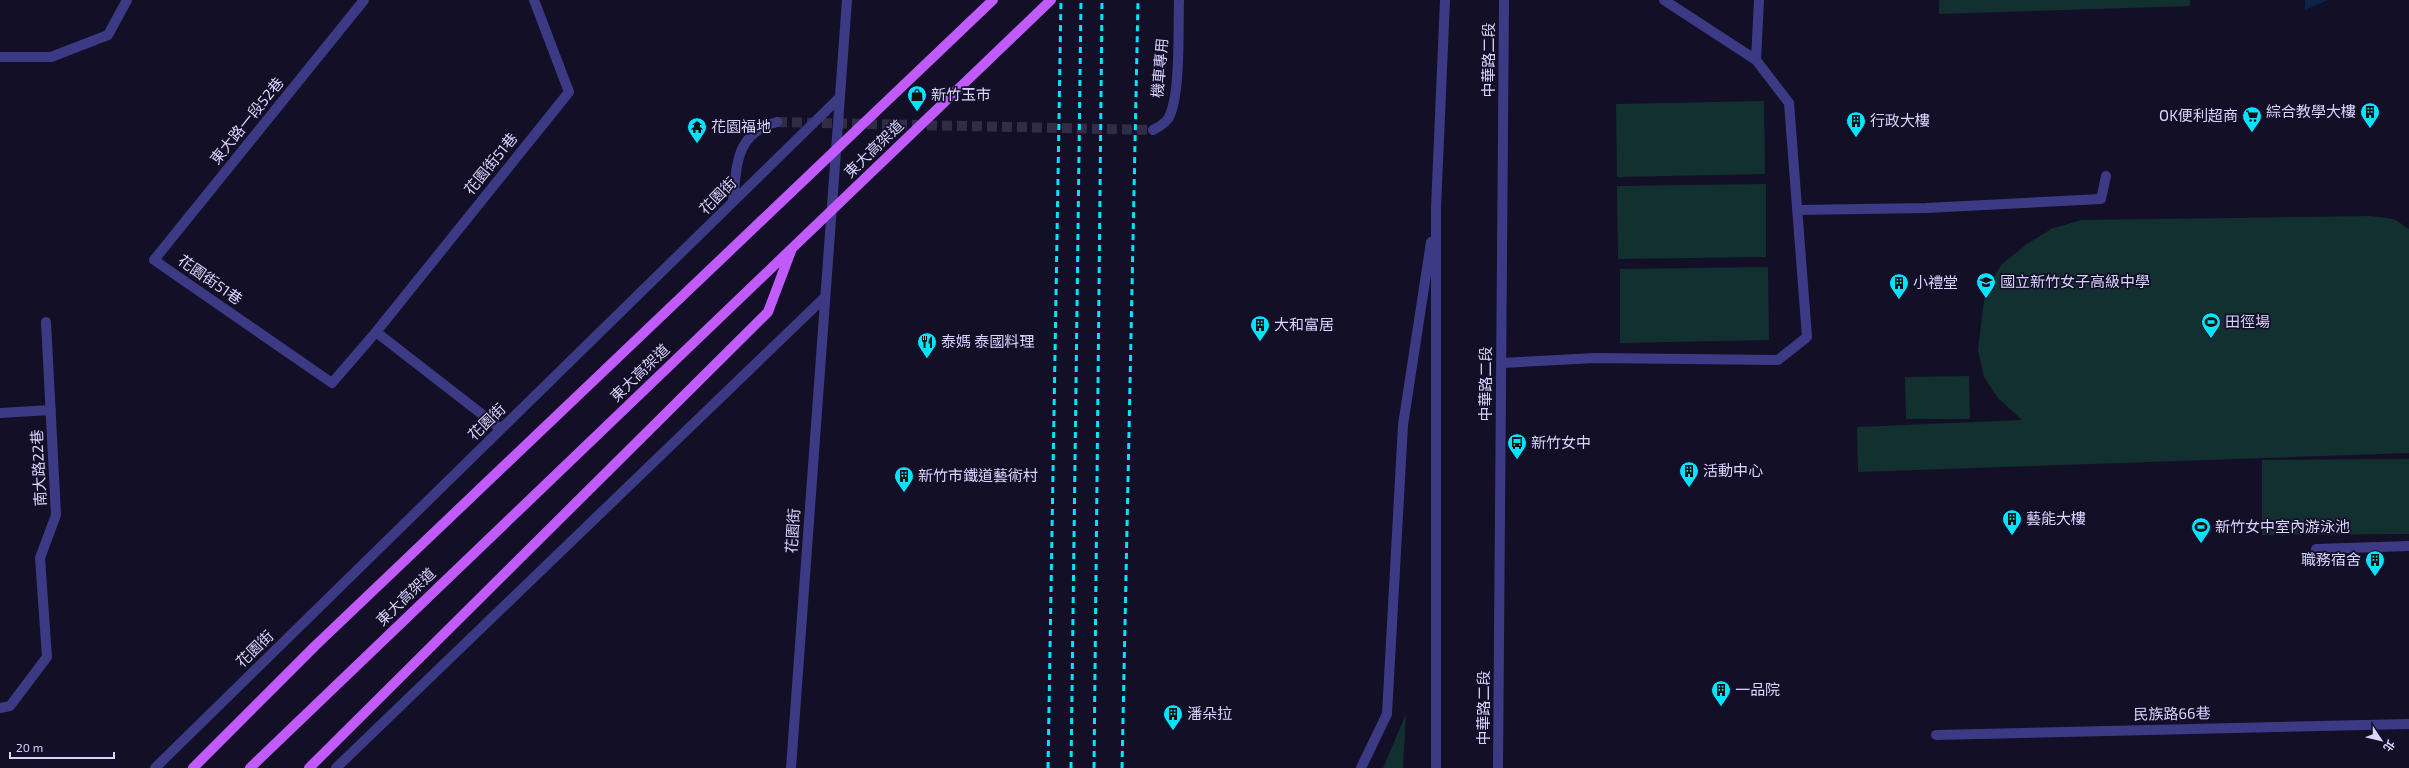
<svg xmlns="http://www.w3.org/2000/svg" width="2409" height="768" font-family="'Exo 2','Noto Sans TC',sans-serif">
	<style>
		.green { fill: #12302f }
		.water { fill: #0c2248 }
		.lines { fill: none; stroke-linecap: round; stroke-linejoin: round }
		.minor-tunnel { stroke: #312d47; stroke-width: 10; stroke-dasharray: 10 5; stroke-linecap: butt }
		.minor { stroke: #3d3a85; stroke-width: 10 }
		.major { stroke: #c25bff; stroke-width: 10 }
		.rail { stroke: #00e5ff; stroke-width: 3; stroke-dasharray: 6 5; stroke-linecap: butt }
		.labels { text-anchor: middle; stroke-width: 3.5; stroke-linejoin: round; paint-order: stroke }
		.street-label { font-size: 15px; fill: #d9d4ff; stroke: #130f26 }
		.poi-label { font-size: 15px; fill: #d9d4ff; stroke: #130f26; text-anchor: start }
	</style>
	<rect width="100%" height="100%" fill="#130f26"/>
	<!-- green -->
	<path class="green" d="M 1939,0 L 2190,0 L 2190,6 L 1939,14 Z
		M 1764,101 L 1765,174 L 1617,177 L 1616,104 Z
		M 1766,184 L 1766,257 L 1618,259 L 1617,186 Z
		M 2370,216 L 2394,219 L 2409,229 L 2409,453 L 1858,472 L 1857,427 L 2022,420 L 1998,398 L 1984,377 L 1978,350 L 1985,292 L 2002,264 L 2027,244 L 2051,229 L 2081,220 Z
		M 1768,267 L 1769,340 L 1620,343 L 1620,269 Z
		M 1969,376 L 1970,419 L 1906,419 L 1905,377 Z
		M 2409,459 L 2409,534 L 2262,535 L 2262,460 Z
		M 1406,714 L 1403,768 L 1383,768 Z"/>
	<!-- water -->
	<path class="water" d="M 2305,0 L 2328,0 L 2305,10 Z"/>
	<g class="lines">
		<!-- minor-tunnel -->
		<path class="minor-tunnel" d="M 777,122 L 1153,130"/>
		<!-- minor -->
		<path class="minor" d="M 364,0 L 154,260 L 332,383 L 376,332 L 569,92 L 534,0
			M 1664,0 L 1756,60
			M 0,57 L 51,57 L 108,35 L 127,0
			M 1153,130 C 1159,127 1164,124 1168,119 C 1181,98 1178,26 1179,0
			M 733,201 C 737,165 735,133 777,122
			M 1797,210 L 1926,208 L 2101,199 L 2106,176
			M 376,332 L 501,429
			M 1502,363 L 1595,358 L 1778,360 L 1807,337 L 1789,103 L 1756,60 L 1759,0
			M 0,413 L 51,410
			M 2316,549 L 2409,546
			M 0,708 L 10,706 L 47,657 L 40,558 L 56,515 L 46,322
			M 1936,735 L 2409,724
			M 155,768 L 839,98
			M 336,768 L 825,297
			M 791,768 L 847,0
			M 1361,768 L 1387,714 L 1403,425 L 1431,242
			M 1436,768 L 1436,208 L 1445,0
			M 1498,768 L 1504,0"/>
		<!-- major -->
		<path class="major" d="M 193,768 L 315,646 L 993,0
			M 250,768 L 1051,0
			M 309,768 L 768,312 L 791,251"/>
		<!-- rail -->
		<path class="rail" d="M 1048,768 L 1061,0
			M 1071,768 L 1081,0
			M 1094,768 L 1102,0
			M 1122,768 L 1138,0"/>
	</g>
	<!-- icons -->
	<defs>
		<g id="shop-pin" transform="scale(1)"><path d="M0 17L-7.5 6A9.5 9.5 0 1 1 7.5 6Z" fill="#00e5ff" stroke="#130f26"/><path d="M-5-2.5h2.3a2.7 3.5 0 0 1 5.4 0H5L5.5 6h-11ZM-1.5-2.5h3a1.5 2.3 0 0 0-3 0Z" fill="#111"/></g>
		<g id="building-pin" transform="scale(1)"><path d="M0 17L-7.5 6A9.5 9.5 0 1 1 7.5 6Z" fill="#00e5ff" stroke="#130f26"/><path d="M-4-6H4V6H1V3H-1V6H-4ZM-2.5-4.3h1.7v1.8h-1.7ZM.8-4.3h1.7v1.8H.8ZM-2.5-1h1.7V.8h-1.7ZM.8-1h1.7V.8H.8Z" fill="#111"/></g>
		<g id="supermarket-pin" transform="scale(1)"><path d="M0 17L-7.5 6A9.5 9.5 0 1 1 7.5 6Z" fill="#00e5ff" stroke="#130f26"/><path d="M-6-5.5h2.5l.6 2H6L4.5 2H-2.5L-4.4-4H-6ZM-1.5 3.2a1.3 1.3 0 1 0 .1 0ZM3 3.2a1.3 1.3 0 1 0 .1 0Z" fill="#111"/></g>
		<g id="temple-pin" transform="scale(1)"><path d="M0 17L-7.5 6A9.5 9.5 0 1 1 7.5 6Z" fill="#00e5ff" stroke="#130f26"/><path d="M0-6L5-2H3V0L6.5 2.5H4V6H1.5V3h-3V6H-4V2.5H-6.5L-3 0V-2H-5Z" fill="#111"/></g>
		<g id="school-pin" transform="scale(1)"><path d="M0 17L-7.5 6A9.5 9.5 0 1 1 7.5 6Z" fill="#00e5ff" stroke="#130f26"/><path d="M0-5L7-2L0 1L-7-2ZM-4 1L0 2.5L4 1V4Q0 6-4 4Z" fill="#111"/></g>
		<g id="stadium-pin" transform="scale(1)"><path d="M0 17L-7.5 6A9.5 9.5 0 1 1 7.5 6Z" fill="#00e5ff" stroke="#130f26"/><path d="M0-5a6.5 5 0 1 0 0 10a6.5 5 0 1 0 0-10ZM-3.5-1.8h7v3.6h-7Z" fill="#111"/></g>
		<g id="restaurant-pin" transform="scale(1)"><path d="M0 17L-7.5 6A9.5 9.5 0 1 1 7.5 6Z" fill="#00e5ff" stroke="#130f26"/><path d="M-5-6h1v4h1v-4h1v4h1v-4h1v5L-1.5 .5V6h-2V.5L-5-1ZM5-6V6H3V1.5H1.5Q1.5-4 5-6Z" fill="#111"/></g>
		<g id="bus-pin" transform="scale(1)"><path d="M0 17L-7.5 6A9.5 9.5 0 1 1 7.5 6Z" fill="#00e5ff" stroke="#130f26"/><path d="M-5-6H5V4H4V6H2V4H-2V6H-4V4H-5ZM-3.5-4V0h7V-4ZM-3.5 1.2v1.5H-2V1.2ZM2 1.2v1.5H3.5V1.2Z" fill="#111"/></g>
	</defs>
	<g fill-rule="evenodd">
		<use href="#shop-pin" x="917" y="95"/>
		<use href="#building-pin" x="2370" y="112"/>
		<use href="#supermarket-pin" x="2252" y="116"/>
		<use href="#building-pin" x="1856" y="121"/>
		<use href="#temple-pin" x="697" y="127"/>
		<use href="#school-pin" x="1986" y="282"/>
		<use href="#building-pin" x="1899" y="283"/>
		<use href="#stadium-pin" x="2211" y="322"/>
		<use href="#building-pin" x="1260" y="325"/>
		<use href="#restaurant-pin" x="927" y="342"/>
		<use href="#bus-pin" x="1517" y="443"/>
		<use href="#building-pin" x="1689" y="471"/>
		<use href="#building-pin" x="904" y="476"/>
		<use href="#building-pin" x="2012" y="519"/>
		<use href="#stadium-pin" x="2201" y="527"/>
		<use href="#building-pin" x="2375" y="560"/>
		<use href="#building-pin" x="1721" y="690"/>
		<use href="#building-pin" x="1173" y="714"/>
	</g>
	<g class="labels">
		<!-- street labels -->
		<g class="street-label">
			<text transform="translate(1489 60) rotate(-90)" y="5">中華路二段</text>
			<text transform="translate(1160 68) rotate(-85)" y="5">機車專用</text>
			<text transform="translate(247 121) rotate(-51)" y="5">東大路一段52巷</text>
			<text transform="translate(874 149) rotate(-44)" y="5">東大高架道</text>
			<text transform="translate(491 164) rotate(-51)" y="5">花園街51巷</text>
			<text transform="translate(718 196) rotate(-45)" y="5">花園街</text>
			<text transform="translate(210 280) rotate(35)" y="5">花園街51巷</text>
			<text transform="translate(640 373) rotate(-44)" y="5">東大高架道</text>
			<text transform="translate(1486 384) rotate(-90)" y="5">中華路二段</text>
			<text transform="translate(487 422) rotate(-44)" y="5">花園街</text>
			<text transform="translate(39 468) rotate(-93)" y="5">南大路22巷</text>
			<text transform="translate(793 531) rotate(-86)" y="5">花園街</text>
			<text transform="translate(406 597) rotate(-44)" y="5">東大高架道</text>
			<text transform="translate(255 649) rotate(-44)" y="5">花園街</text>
			<text transform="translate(1484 708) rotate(-90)" y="5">中華路二段</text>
			<text transform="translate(2172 714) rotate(-1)" y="5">民族路66巷</text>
		</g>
		<!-- poi labels -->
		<g class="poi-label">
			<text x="931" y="100">新竹玉市</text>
			<text x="2356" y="117" text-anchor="end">綜合教學大樓</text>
			<text x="2238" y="121" text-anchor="end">OK便利超商</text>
			<text x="1870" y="126">行政大樓</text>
			<text x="711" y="132">花園福地</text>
			<text x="2000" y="287">國立新竹女子高級中學</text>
			<text x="1913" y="288">小禮堂</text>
			<text x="2225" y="327">田徑場</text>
			<text x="1274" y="330">大和富居</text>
			<text x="941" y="347">泰媽 泰國料理</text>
			<text x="1531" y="448">新竹女中</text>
			<text x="1703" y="476">活動中心</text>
			<text x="918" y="481">新竹市鐵道藝術村</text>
			<text x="2026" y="524">藝能大樓</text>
			<text x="2215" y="532">新竹女中室內游泳池</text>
			<text x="2361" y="565" text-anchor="end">職務宿舍</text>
			<text x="1735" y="695">一品院</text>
			<text x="1187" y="719">潘朵拉</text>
		</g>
	</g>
	<!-- north arrow -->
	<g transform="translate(2381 740) rotate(125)" stroke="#130f26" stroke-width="3" paint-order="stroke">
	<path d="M0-3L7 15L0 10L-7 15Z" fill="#d9d4ff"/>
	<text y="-6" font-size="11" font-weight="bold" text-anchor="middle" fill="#d9d4ff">北</text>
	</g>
	<!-- scale -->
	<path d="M10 752v6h104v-6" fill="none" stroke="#d9d4ff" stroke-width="2"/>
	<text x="16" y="752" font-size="12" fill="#d9d4ff" stroke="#130f26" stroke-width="3" paint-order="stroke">20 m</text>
</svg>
